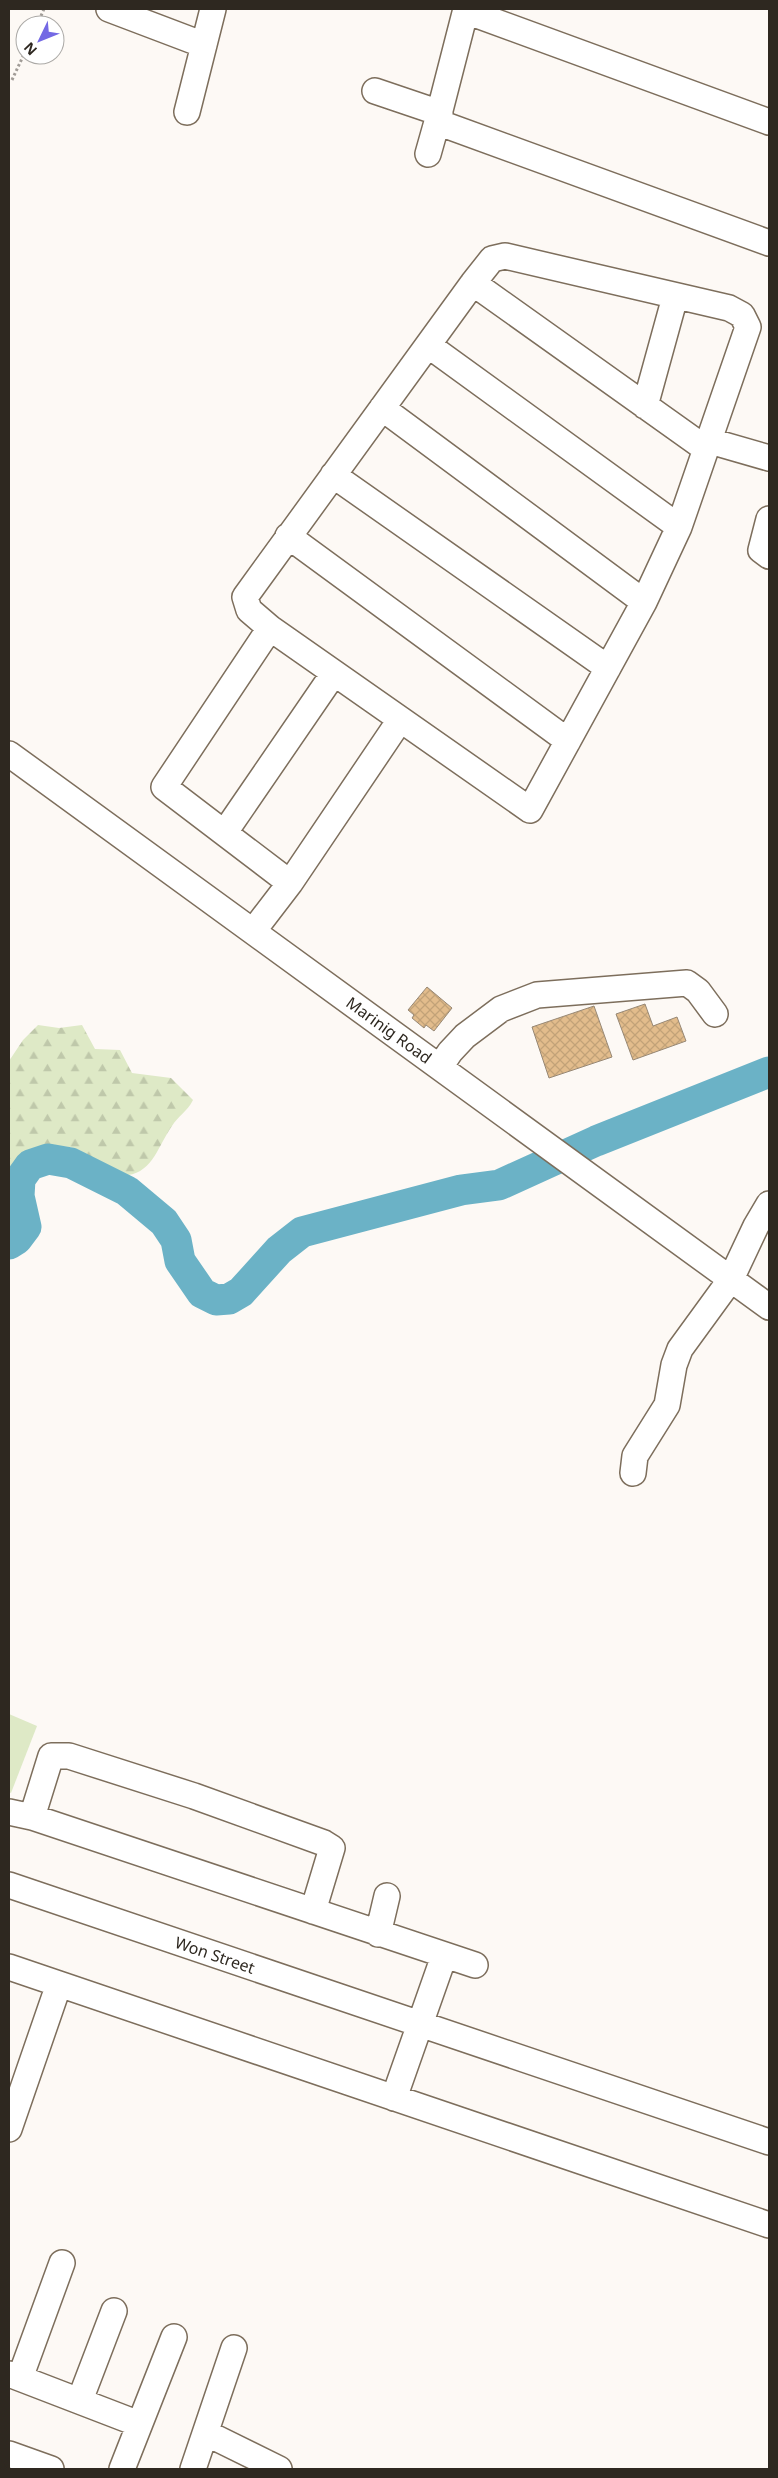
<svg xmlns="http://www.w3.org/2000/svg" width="778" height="2478" font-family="'Noto Sans',sans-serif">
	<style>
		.forest { fill: url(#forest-firs) }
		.pitch { fill: #dee9c6 }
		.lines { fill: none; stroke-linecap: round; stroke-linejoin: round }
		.river { stroke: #6bb2c6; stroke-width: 31 }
		.building { fill: url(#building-cross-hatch); stroke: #978875 }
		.minor-casing { stroke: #7d6e5c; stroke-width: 28 }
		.path { stroke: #a19c97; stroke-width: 3; stroke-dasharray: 2.5 2.5; stroke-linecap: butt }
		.minor { stroke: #fff; stroke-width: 25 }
		.labels { text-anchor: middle; stroke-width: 4; stroke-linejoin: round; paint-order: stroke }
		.street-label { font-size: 16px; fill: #2e2820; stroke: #fff }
	</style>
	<defs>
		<pattern id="forest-firs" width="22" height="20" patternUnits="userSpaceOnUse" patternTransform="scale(1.25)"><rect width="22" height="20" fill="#dee9c6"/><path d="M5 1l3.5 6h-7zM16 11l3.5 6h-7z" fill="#bfc8aa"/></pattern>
		<pattern id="building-cross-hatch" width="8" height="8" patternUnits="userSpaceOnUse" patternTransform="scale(1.25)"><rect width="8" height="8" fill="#e2bc8c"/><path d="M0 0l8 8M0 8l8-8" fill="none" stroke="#c2a278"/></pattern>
	</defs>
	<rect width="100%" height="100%" fill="#fdf9f5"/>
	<!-- forest -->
	<path class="forest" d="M 38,1025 L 59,1028 L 82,1025 L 95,1049 L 120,1050 L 132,1073 L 171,1078 L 193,1100 C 187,1112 178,1116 172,1126 C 159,1144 153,1172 128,1175 C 108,1178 91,1153 74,1148 C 53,1143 19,1153 9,1171 L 9,1061 L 23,1040 Z
		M 9,1200 L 14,1222 L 11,1231 L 9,1233 Z"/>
	<!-- pitch -->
	<path class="pitch" d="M 9,1714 L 37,1726 L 11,1793 L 9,1792 Z"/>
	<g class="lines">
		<!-- river -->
		<path class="river" d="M 9,1244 L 17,1239 L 26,1227 L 19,1196 L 20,1179 L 30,1165 L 48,1159 L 71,1163 L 127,1191 L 164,1222 L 176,1240 L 180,1261 L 202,1293 L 216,1300 L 229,1299 L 241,1292 L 279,1250 L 302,1232 L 461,1190 L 499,1185 L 596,1141 L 769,1072"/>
	</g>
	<!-- building -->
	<path class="building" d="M 427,987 L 452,1008 L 434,1031 L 426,1025 L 424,1028 L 412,1018 L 414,1015 L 408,1010 Z
		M 645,1004 L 653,1026 L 677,1017 L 686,1041 L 633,1060 L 616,1014 Z
		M 594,1006 L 612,1057 L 549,1078 L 532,1027 Z"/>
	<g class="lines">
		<!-- minor casing -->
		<g class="minor-casing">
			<path id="minor" d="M 109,9 L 204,45
				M 466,9 L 437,122 L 769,243
				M 466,11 L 769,122
				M 375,91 L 440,113
				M 187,112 L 213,9
				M 428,154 L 437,122
				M 505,256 L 729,308 L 742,315 L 748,327 L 679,527 L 644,602 L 530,810 L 270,628 L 249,610 L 245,597 L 473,283 L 492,259 Z
				M 473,283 L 706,449
				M 428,345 L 679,527
				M 645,406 L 675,297
				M 382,408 L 644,602
				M 710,441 L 769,458
				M 333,475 L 608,668
				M 769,519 L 761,550 L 769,556
				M 288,536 L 568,741
				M 270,628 L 164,787 L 290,883
				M 9,754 L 769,1307
				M 225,832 L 334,673
				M 254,930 L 290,883 L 400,720
				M 440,1067 L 450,1052 L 465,1036 L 501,1009 L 537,995 L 687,983 L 698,991 L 715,1014
				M 633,1473 L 635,1456 L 667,1405 L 674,1365 L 680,1349 L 731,1279 L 756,1226 L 769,1204
				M 9,1812 L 32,1817 L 475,1965
				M 32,1817 L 51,1756 L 69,1756 L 194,1796 L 324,1843 L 332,1848 L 313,1911
				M 9,1885 L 769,2142
				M 378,1934 L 387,1896
				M 9,1967 L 769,2225
				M 394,2098 L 444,1956
				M 9,2129 L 59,1984
				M 9,2374 L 139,2424
				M 20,2378 L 62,2263
				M 80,2400 L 114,2311
				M 206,2433 L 279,2469
				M 9,2454 L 51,2469
				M 122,2469 L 174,2337
				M 193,2469 L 234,2348"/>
		</g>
		<!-- path -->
		<path class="path" d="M 37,25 L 44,9
			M 12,80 L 25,52"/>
		<!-- minor -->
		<use href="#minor" class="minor"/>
	</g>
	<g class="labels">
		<!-- street labels -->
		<g class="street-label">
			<text transform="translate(389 1030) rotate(36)" y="6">Marinig Road</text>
			<text transform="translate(215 1955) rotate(19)" y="6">Won Street</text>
		</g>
	</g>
	<!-- border -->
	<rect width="778" height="2478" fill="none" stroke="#2e2820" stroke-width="20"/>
	<!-- north arrow -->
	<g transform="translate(40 40) rotate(227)"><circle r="24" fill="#ffffff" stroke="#aba9a6"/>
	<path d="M0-4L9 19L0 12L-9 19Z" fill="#7469e4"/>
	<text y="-8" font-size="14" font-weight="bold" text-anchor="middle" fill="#2e2820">N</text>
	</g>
</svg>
